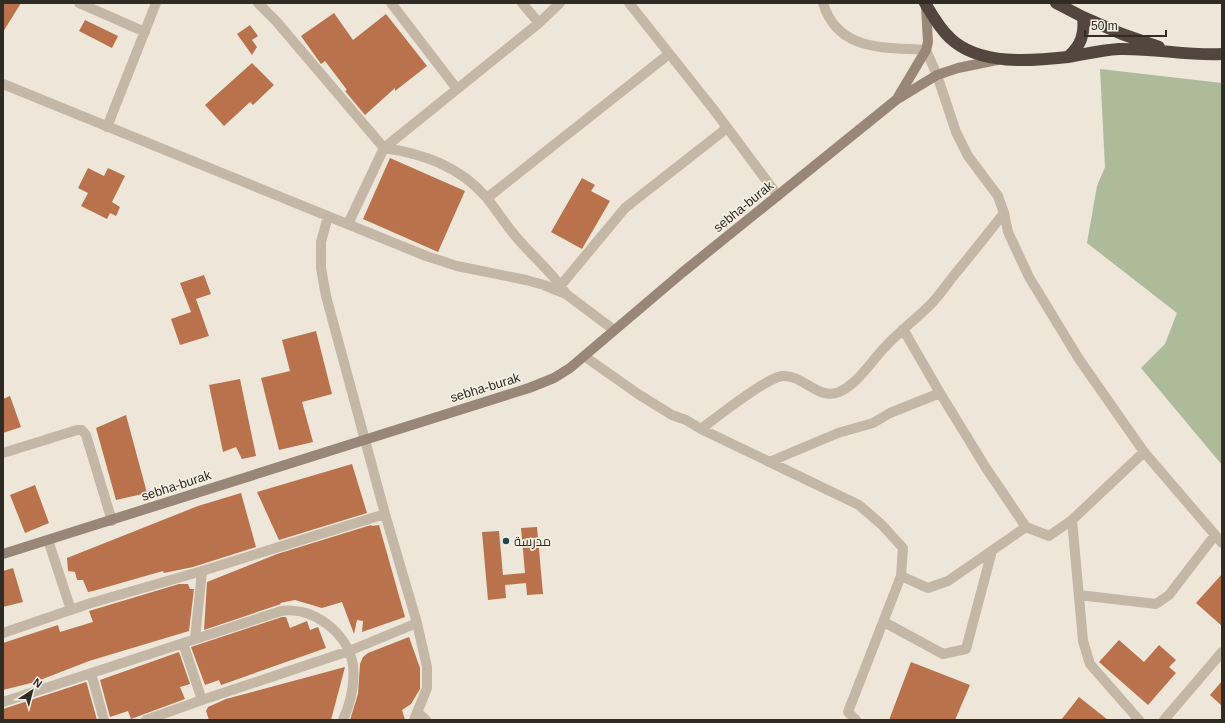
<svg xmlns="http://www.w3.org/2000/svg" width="1225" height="723" font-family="Arial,Cairo,sans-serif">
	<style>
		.green { fill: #adbb9a }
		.building { fill: #b9724b }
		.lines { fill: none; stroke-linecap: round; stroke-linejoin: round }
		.street { stroke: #c4b7a6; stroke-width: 10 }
		.secondary { stroke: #988778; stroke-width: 10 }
		.highway { stroke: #52463e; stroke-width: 12 }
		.poi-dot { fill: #20464e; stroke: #f6f0e4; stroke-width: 1.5 }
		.labels { text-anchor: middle; stroke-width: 3.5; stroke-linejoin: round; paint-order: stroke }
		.street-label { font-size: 13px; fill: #312b26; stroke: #f6f0e4 }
		.poi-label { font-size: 13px; fill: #312b26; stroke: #f6f0e4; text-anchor: start }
	</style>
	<rect width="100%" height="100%" fill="#eee6d9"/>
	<!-- green -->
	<path class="green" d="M 1100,69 L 1222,83 L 1222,465 L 1141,368 L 1165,344 L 1177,313 L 1087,243 L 1097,186 L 1105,167 Z"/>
	<!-- building -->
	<path class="building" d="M 3,3 L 21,3 L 3,32 Z
		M 334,13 L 353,40 L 386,14 L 427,66 L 395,91 L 395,88 L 365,115 L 345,91 L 347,90 L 325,61 L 321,64 L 301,36 Z
		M 85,20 L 118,36 L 112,48 L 79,31 Z
		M 250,25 L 258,36 L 252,40 L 257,47 L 252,55 L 237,34 Z
		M 252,63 L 274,85 L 253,105 L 250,102 L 224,126 L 205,105 Z
		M 390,158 L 465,191 L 438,252 L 363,219 Z
		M 88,168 L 104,176 L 108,168 L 125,176 L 112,202 L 120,207 L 116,216 L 110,213 L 107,219 L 81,206 L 88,193 L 78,188 Z
		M 582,178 L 595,185 L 591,191 L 610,201 L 582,249 L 551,232 Z
		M 204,275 L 211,294 L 196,299 L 209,336 L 180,345 L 171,319 L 191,312 L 180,283 Z
		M 316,331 L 332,394 L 302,402 L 313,442 L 279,450 L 261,378 L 290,371 L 282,340 Z
		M 240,379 L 256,456 L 242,459 L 236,447 L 223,452 L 209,385 Z
		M 10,396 L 21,427 L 3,433 L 3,399 Z
		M 126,415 L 147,493 L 116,500 L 96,428 Z
		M 352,464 L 367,513 L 279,540 L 257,492 Z
		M 35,485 L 49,523 L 25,533 L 10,495 Z
		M 241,493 L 256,547 L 193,567 L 164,573 L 163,571 L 93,591 L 88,592 L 83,580 L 77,580 L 75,572 L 68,571 L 67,558 L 198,506 Z
		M 371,525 L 372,526 L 379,525 L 405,617 L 362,632 L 363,621 L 357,620 L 354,634 L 342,602 L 322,608 L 295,600 L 280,603 L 281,604 L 204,630 L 207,582 L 277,554 Z
		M 537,527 L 543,594 L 527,595 L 526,583 L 505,585 L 506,598 L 488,600 L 482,532 L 499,531 L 503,575 L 525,573 L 521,528 Z
		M 13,568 L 23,602 L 3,607 L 3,571 Z
		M 1222,574 L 1222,626 L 1196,603 Z
		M 179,584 L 188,584 L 190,589 L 194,589 L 189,631 L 89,661 L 35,682 L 3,690 L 3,643 L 58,625 L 60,632 L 93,622 L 89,611 Z
		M 282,617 L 286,617 L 290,628 L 307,621 L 310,630 L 318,627 L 326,648 L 221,685 L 219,680 L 205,685 L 191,647 Z
		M 409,637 L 420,668 L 420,689 L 411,704 L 402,710 L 405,720 L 350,720 L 358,694 L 360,664 L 363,657 L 368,653 Z
		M 1119,640 L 1144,662 L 1159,645 L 1176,660 L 1169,667 L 1176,673 L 1148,705 L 1099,662 Z
		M 179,652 L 190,684 L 180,687 L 185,699 L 131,719 L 128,711 L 110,717 L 100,680 Z
		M 911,662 L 970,685 L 955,720 L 889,720 Z
		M 345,667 L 331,720 L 209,720 L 206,711 L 208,707 L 226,699 Z
		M 1222,681 L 1222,706 L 1210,695 Z
		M 86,682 L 87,684 L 97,720 L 3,720 L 3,709 Z
		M 1079,697 L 1108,720 L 1061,720 Z"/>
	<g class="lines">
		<!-- street -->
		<path class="street" d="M 79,3 L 145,32
			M 258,3 L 276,21 L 384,148 C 424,154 459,166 486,197 C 497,210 506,226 518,239 C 534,258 553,273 566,294
			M 391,3 L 457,89
			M 522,3 L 539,23
			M 629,3 L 714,110 L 778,196
			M 823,3 C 838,52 884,47 926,50 L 937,75 L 956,132 L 968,156 L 998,196 L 1004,213 L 1008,232 L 1029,277 L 1079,359 L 1144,452 L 1222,543
			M 3,84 L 426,256 L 457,266 L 526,280 L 544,285 L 566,294 L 614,330
			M 107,127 L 156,3
			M 487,198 L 669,54
			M 328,216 L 321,242 L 321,268 L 326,296 L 385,514 L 417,623 L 427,667 L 427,688 L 414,720
			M 348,224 L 384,148 L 539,23 L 560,3
			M 561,285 L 625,208 L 727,128
			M 903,329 L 940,393 L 986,468 L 1026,527 L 1049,536 L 1072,520 L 1144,452
			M 584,356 L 638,394 L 672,415 L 686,420 L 701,429 C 717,417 766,378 782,376 C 803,374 818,401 839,392 C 859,383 871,361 886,346 C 900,331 916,319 930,305 C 940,295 947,284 955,274 C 972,254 988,233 1004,213
			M 701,429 L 859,505 L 882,525 L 903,548 L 901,576 L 928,588 L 948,581 L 1026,527
			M 3,453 L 77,430 L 82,430 L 86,435 L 112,521
			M 769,462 L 838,433 L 873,423 L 890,413 L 940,393
			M 1072,520 L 1083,641 L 1090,664 L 1139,720
			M 48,540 L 71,610
			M 1079,595 L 1156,604 L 1169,595 L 1215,535
			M 884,622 L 943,654 L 966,649 L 992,551
			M 3,633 L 91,603 L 202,571 L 385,514
			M 195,639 L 202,571
			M 183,643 L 202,700
			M 91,673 L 104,720
			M 3,702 L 281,611 C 313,606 348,633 353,665 C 355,683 350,704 343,720
			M 417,712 L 426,720
			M 146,720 L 202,700 L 349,651 L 417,623
			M 856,720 L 848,712 L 901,576
			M 1164,720 L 1222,652"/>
		<!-- secondary -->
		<path class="secondary" d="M 898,97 L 926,50 L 928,42 L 926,7
			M 3,554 C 178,499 353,442 529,388 L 554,378 L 570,368 L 683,272 L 896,100 L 937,75 L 958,68 L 997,60"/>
		<!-- highway -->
		<path class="highway" d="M 925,3 C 932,15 939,28 950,38 C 979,66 1032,61 1068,57 C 1085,54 1102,50 1119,49 C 1154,48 1188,56 1222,54
			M 1056,3 L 1083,17 L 1122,34 L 1159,47
			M 1069,56 C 1081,45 1085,34 1083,17"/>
	</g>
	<!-- markers -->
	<circle class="poi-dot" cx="506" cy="541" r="4"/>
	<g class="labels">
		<!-- street labels -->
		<g class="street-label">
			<text transform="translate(743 206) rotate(-39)" y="5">sebha-burak</text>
			<text transform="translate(485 387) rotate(-17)" y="5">sebha-burak</text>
			<text transform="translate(176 485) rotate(-18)" y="5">sebha-burak</text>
		</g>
		<!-- poi labels -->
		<g class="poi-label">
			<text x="514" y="546">مدرسة</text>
		</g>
	</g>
	<!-- border -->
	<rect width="1225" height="723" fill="none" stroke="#312b26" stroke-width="8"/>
	<!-- north arrow -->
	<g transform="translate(32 691) rotate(36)" stroke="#f6f0e4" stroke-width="3" paint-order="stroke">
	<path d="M0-3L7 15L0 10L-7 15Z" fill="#312b26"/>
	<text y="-6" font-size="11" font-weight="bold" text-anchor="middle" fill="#312b26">N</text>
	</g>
	<!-- scale -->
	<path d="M1085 30v6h81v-6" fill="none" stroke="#312b26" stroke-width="2"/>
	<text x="1091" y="30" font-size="12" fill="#312b26" stroke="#f6f0e4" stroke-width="3" paint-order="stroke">50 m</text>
</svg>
